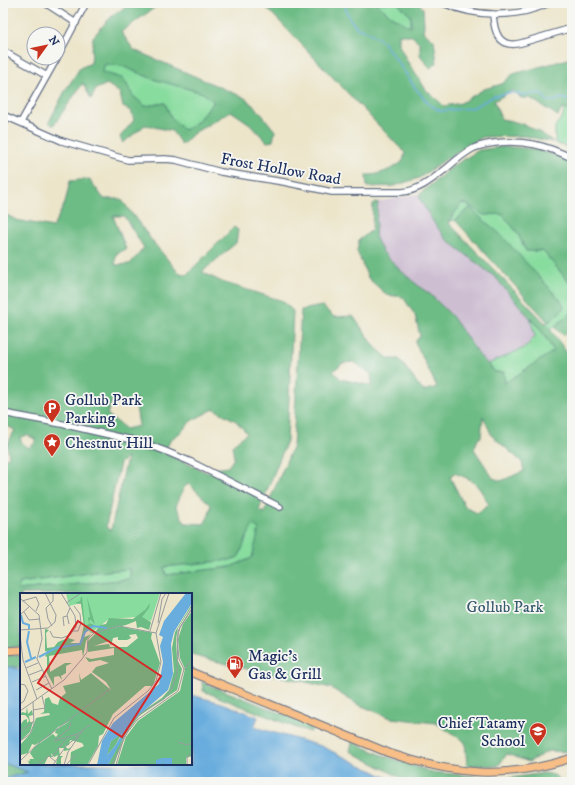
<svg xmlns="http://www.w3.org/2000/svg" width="575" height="785" font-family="'IM FELL DW Pica',serif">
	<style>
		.industrial { fill: #cdbed2 }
		.green { fill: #87dc9e; stroke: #51867e }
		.forest { fill: #6dbc85; stroke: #447672; fill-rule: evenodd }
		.water { fill: #69adde; stroke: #426e9e }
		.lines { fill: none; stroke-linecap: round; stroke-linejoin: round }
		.stream { stroke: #69adde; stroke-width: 1.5 }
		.minor-casing { stroke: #646f84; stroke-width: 8 }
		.major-casing { stroke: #646f84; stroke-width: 9 }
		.minor { stroke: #fff; stroke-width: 5.5 }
		.major { stroke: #f7be87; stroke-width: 7 }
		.labels { text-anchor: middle; stroke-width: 3.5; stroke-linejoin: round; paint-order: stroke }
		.street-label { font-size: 16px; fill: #1b2f5e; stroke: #f6f6f2 }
		.poi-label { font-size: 16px; fill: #1b2f5e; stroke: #f6f6f2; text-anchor: start }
		.park-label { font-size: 16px; fill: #365a6e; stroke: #f6f6f2 }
		.inset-river { fill: none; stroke: #69adde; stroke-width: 2 }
		.inset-road { fill: none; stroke: #989c9f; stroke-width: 1 }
		.view { fill: #d62828; fill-opacity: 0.15; stroke: #d62828; stroke-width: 2 }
		.inset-edge { fill: none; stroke: #1b2f5e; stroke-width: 2 }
	</style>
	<rect width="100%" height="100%" fill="#f6f6f2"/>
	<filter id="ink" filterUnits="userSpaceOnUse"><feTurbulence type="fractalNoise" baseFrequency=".025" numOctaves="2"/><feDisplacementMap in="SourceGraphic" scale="8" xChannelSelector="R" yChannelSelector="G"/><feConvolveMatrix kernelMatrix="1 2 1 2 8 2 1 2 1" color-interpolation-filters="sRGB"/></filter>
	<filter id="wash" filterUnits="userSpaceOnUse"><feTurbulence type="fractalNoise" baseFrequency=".012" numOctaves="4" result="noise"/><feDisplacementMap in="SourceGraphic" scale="16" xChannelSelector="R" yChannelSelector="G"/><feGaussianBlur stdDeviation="0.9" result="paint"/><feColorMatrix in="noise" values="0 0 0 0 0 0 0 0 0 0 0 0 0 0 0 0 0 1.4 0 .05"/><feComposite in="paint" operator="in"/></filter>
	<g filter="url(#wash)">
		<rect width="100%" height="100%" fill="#ece5ca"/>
		<!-- industrial -->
		<path class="industrial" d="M 421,193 L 419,198 L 434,223 L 446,239 L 496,278 L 530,318 L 535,336 L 526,347 L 488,364 L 479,355 L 430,294 L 421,288 L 401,271 L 382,251 L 375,236 L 378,202 Z"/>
		<!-- green -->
		<path class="green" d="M 376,3 L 397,3 L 411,16 L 411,27 L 391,16 Z
			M 105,64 L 122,66 L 153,79 L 203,93 L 214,101 L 194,125 L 184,130 L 171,117 L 165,103 L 145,106 L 133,96 L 124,79 L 102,72 Z
			M 572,68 L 572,149 L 555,143 L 555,126 L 563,116 Z
			M 462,203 L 466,204 L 484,215 L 502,214 L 517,232 L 526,251 L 543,251 L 572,286 L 572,312 L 554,327 L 550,329 L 545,323 L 548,322 L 470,208 L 455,220 L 448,222 Z
			M 530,318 L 540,329 L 555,351 L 505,383 L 488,364 L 526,347 L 535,336 Z
			M 259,511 L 260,529 L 252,558 L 230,567 L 166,575 L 164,567 L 229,560 L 237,558 L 240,554 L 245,541 Z
			M 130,569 L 130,579 L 18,590 L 20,583 L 96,572 Z"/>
		<!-- forest -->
		<path class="forest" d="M 143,3 L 161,3 L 121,32 L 134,50 L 245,98 L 259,111 L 275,131 L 273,141 L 267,142 L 250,124 L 231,111 L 194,133 L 182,145 L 172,131 L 145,125 L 123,143 L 120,137 L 134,120 L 131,111 L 123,107 L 120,93 L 107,84 L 96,89 L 91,99 L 83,83 L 53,126 L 49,122 L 65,91 L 80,68 L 91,63 L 93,37 L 108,20 L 116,13 L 126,7 ZM 105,64 L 122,66 L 153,79 L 203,93 L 214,102 L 194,125 L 184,130 L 171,117 L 165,103 L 145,106 L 133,96 L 124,79 L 102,72 Z
			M 262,3 L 376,3 L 391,16 L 411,27 L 411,16 L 397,3 L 418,3 L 423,8 L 424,25 L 423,32 L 434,40 L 437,63 L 430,68 L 420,55 L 420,43 L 412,36 L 399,34 L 399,45 L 407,61 L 427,91 L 444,106 L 461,103 L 484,89 L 502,84 L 513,74 L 572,58 L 572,111 L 562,109 L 558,116 L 530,98 L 521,98 L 513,90 L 494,101 L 501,119 C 521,122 538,129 553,142 L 524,136 L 483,137 L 452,155 L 419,178 L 394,186 L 367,187 L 366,175 C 377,176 393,169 402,162 C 404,159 404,156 405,153 Z
			M 501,147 C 529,147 547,150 572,163 L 572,286 L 543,251 L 526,251 L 517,232 L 502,214 L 484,215 L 466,204 L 462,203 L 448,222 L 548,326 L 572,360 L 572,752 L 548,751 L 529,762 L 507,754 L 498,766 L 467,765 L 465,742 L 436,723 L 391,718 L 357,704 L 331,688 L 302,681 L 251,670 L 191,655 L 191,594 L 21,594 L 21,647 L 3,647 L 3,459 L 9,457 L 7,445 L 15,430 L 3,424 L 3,213 L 16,220 L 53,227 L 65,203 L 70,181 L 89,179 L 104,199 L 121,199 L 153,242 L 178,272 L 186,275 L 234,227 L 238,230 L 236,243 L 202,272 L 222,282 L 283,301 L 293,311 L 287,441 L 259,510 L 264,513 L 293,446 L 301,310 L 322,306 L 334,317 L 353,316 L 376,348 L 389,359 L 399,359 L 423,391 L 437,387 L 415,342 L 420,336 L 415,315 L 403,297 L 387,295 L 368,278 L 357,251 L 359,240 L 372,230 L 373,204 L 378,202 L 375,236 L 382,251 L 401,271 L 421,288 L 430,294 L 452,316 L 479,355 L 495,372 L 504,372 L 505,383 L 554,351 L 540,329 L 523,310 L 496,278 L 446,239 L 434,223 L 419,198 L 421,193 L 453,166 L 479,150 ZM 113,216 L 124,216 L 144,248 L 130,264 L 115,265 L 116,254 L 126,249 ZM 354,362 L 371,374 L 372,386 L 341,379 L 333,371 L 343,363 ZM 114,397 L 128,402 L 137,399 L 136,406 L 139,426 L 126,429 L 107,414 ZM 214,409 L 236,421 L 247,433 L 232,445 L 234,458 L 228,467 L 214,469 L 208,473 L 164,453 L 171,439 L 181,432 L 191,421 ZM 483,416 L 492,436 L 522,462 L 524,471 L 501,481 L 493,478 L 474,449 L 478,439 L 481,437 ZM 27,435 L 35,439 L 35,443 L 29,448 L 22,443 L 20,438 ZM 127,458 L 111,530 L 110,530 L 106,526 L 120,463 ZM 454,473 C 475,480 479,486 489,505 L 477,513 L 465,507 L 450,477 ZM 189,484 L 211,505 L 209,515 L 204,524 L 185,523 L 176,506 L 184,487 ZM 253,525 L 259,529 L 252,558 L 230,567 L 166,575 L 164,567 L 229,560 L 237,558 L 240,554 L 245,541 ZM 130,569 L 130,579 L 18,590 L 20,583 L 96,572 Z
			M 470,208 L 501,235 L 563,303 L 564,308 L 552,320 L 548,322 L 455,220 Z
			M 572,312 L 572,330 L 563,335 L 554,327 Z
			M 3,655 L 21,655 L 21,667 L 3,667 Z
			M 202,682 L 311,725 L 311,732 L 297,728 L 203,691 Z
			M 352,742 L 382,755 L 431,772 L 503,779 L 544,773 L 554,775 L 563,782 L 409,782 L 350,751 Z
			M 3,763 L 28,772 L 3,779 Z"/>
		<!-- water -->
		<path class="water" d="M 3,667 L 12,667 L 21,670 L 21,764 L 191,764 L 191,695 L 222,703 L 258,717 L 254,727 L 321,746 L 396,782 L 86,782 L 49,780 L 35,782 L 3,782 L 3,779 L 28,772 L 3,763 Z"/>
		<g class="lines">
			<!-- stream -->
			<path class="stream" d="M 344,3 L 349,18 L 357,28 L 369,32 L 382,41 L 400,65 L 416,89 L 429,104 L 440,111 L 472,108 L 494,96 L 508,93 L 515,93 L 523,95 L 540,93 L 548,101 L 555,101 L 561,98 L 572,101"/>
		</g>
	</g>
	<g filter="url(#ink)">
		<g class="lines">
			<!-- minor casing -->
			<g class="minor-casing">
				<path id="minor" d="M 45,3 L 76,23
					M 443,3 C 476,17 516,19 549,3
					M 493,14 C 494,32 499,49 521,43 L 572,28
					M 3,51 L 47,76
					M 58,56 L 86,3
					M 3,115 L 62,141 L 128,160 L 165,159 L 176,160 L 221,172 L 284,182 L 332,192 L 402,192 C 419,191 434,178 447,168 C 455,161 464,153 474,148 C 481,145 488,144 495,143 C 523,139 547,146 572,158
					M 21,122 L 57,58
					M 3,413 L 62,424 L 141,442 L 165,451 L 191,462 L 280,507"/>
			</g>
			<!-- major casing -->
			<g class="major-casing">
				<path id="major" d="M 3,651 L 21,650
					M 191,672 L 389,753 C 455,775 504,780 572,758"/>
			</g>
			<!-- minor -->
			<use href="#minor" class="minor"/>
			<!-- major -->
			<use href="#major" class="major"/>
		</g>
	</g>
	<!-- icons -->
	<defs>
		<g id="parking-pin" transform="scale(0.9)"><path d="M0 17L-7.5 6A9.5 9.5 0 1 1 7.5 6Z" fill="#c8321e" stroke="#f6f6f2"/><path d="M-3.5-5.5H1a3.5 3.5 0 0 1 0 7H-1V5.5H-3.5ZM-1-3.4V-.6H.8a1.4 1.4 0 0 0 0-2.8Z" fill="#fff"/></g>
		<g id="sight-pin" transform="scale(0.9)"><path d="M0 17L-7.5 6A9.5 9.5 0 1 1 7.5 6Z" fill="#c8321e" stroke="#f6f6f2"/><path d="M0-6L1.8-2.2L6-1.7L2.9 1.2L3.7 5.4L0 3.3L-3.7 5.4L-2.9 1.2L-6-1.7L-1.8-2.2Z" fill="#fff"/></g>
		<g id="fuel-pin" transform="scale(0.9)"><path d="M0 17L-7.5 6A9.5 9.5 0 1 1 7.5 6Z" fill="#c8321e" stroke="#f6f6f2"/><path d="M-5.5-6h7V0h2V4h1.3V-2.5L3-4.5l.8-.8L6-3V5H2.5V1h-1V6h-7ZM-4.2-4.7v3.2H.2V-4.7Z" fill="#fff"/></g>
		<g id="school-pin" transform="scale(0.9)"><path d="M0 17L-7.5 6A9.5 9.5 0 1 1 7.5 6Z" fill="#c8321e" stroke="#f6f6f2"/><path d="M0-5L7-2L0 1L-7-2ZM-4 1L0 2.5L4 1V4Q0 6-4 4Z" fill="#fff"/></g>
	</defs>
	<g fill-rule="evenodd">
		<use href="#parking-pin" x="52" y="408"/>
		<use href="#sight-pin" x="52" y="442"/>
		<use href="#fuel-pin" x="235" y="664"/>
		<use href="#school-pin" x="538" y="731"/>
	</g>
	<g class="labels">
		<!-- street labels -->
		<g class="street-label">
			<text transform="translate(281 168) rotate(10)" y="6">Frost Hollow Road</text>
		</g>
		<!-- poi labels -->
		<g class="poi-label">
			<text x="65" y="405">Gollub Park<tspan x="65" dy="18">Parking</tspan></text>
			<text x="65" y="448">Chestnut Hill</text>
			<text x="248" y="661">Magic's<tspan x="248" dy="18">Gas &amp; Grill</tspan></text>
			<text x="525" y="728" text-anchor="end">Chief Tatamy<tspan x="525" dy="18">School</tspan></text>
		</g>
		<!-- park labels -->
		<g class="park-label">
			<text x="505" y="612">Gollub Park</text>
		</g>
	</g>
	<!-- overview -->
	<g transform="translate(20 593)">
		<rect width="172" height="172" fill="#ece5ca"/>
		<path d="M 46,0 L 140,0 L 131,28 L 117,24 L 89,26 L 71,40 L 64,33 L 61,10 L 49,13 Z" fill="#87dc9e"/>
		<path d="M 61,4 L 62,4 L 65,33 L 69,31 L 68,25 L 70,24 L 67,4 L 75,31 L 70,26 L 69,30 L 74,32 L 63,41 L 65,44 L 71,41 L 66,48 L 63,64 L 62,57 L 29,63 L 30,79 L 45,70 L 52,70 L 46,73 L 46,80 L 41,83 L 42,87 L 39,83 L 34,84 L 34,93 L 27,80 L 27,64 L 25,63 L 28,59 L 25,58 L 25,36 L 29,37 L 26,40 L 27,55 L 34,54 L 38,49 L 48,45 L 55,47 L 50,50 L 60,50 L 64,32 L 61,11 L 55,10 L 60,8 ZM 130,10 L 129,15 L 122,24 L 131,29 L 129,37 L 121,34 L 117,35 L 116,28 L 106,32 L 72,40 L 71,39 L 76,38 L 80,32 L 86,31 L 89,25 L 113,26 L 126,16 ZM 172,11 L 172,13 L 158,35 L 156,46 L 157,66 L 162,76 L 157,97 L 119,123 L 104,143 L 94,172 L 88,172 L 105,138 L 117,122 L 142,105 L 149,97 L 154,78 L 152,55 L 155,39 ZM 172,18 L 172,163 L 166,165 L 166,172 L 97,172 L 106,144 L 118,128 L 160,98 L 165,76 L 160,65 L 158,46 L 163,31 ZM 100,33 L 112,36 L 129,39 L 135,40 L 132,40 L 131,45 L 140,70 L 134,90 L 132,93 L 125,93 L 93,121 L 83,141 L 79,143 L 78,153 L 67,172 L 50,172 L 51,159 L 64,153 L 62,150 L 50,147 L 49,152 L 45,153 L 48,156 L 51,154 L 49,157 L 44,158 L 44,155 L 39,155 L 40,163 L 43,163 L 41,165 L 41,172 L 36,171 L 38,162 L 34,164 L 31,160 L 32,164 L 28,164 L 24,172 L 10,172 L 7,167 L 9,169 L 10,166 L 14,166 L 10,160 L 14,154 L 33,141 L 36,144 L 38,141 L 35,140 L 36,137 L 50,128 L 38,134 L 31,142 L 15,152 L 12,151 L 8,160 L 1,162 L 0,152 L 11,140 L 16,125 L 30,122 L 29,120 L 20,121 L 24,119 L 25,106 L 29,104 L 32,110 L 38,112 L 40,105 L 46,100 L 43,93 L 60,89 L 59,80 L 61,87 L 71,80 L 91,97 L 86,89 L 72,79 L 76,74 L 89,70 L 80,67 L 69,69 L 65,64 L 71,66 L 94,62 L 94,55 L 68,59 L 67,49 L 77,39 ZM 116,41 L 118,45 L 107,54 L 90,54 L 89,51 L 74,53 L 89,48 L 91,53 L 93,45 L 103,43 L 98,44 L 98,47 L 107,47 L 111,45 L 109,42 ZM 7,114 L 8,121 L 12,117 L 13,122 L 9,123 L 10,129 L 13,129 L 10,139 L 0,148 L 0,132 L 4,127 L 7,126 L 7,130 L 9,128 L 8,125 L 5,122 L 1,122 L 0,126 L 0,122 L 2,119 L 6,120 ZM 102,140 L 95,153 L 86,163 L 91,148 Z" fill="#6dbc85" fill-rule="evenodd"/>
		<path d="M 166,0 L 172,0 L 172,10 L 154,39 L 151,51 L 153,81 L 148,97 L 112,128 L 88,172 L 77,172 L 82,148 L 93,130 L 139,91 L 143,69 L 140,53 L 143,44 L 139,42 L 144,28 ZM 102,141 L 95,153 L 87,162 L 91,148 ZM 143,165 L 152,165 L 152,172 L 143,172 L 142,167 L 142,171 L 136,171 L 136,167 Z" fill="#69adde" fill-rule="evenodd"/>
		<path class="inset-river" d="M 1,22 L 3,30 L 9,32 L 9,36M 9,38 L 7,49 L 11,65M 19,64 L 36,55 L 60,51 L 65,39 L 73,33 L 87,35M 5,69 L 16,64"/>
		<path class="inset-road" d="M 0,5 L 19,22 L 22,46 L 17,66 L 32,96M 2,8 L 16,4 L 19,11 L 16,18M 46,10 L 61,0M 4,19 L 9,27 L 20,26M 0,22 L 10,13M 138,30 L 142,6 L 146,0M 49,31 L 47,22 L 50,15M 32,33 L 28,26 L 26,15 L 33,8 L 33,0M 44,33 L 43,24 L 47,23M 0,37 L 28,35 L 35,29 L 36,22 L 25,0M 30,38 L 33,44 L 42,45 L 50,42 L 56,34 L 55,23 L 41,0M 53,38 L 58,38 L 61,30 L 60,21 L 54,13M 130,38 L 141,0M 0,42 L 3,67 L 17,106M 6,75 L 18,70M 164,77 L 172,66M 9,82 L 22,77M 12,89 L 26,83M 0,91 L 5,92 L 8,98 L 4,108 L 0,111M 16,97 L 29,90M 13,117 L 25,115 L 22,103M 0,118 L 44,87 L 62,66 L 67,59 L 68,46 L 74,40 L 99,33 L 136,40M 0,139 L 14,128M 0,148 L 10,141 L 14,131 L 13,109M 34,148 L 49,136 L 51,129M 35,148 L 57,141 L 70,132M 158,149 L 167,152 L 172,150M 32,164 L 46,146M 0,168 L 20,149 L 91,95M 17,172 L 29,163 L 36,169M 33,172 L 46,153 L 57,144 L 57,141M 44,172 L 48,159 L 63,137M 46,172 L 55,162M 68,172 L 94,125 L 128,98 L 136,88 L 141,69 L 136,40 L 149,0M 92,172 L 111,131 L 121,120 L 144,106 L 151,97 L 157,81 L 158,38 L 172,15M 96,172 L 104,144 L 117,127 L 158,98 L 164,76 L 159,66 L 157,46 L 160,34 L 172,16M 167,172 L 167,164 L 172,160"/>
		<path class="view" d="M 58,28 L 141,83 L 102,144 L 18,90 Z"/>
		<rect width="172" height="172" class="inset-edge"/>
	</g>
	<!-- margin -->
	<rect width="575" height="785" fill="none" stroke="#f6f6f2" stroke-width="16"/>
	<!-- north arrow -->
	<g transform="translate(46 46) rotate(57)"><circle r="19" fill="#f6f6f2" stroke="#9ea6b7"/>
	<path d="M0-3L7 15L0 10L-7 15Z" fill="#c8321e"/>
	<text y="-6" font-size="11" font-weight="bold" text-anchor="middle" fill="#1b2f5e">N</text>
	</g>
</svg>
